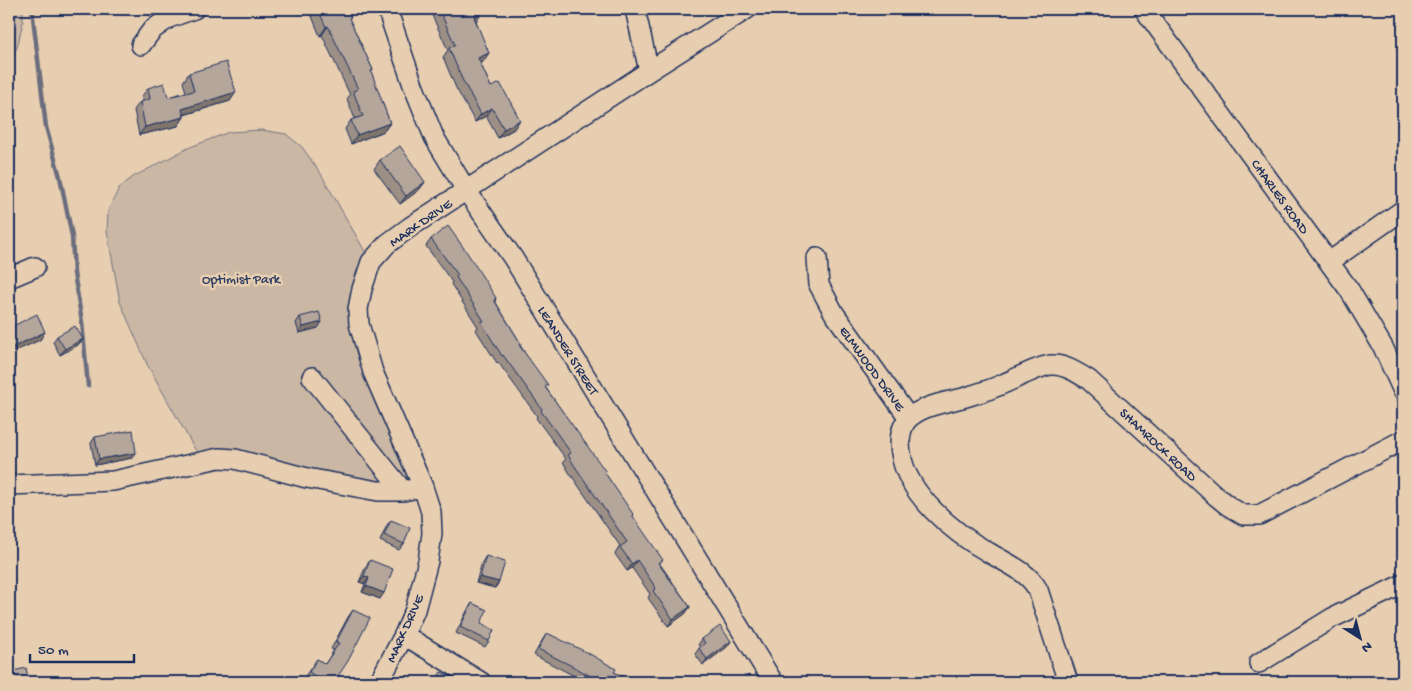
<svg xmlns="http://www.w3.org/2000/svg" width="1412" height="691" font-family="'Gochi Hand',sans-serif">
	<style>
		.green { fill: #cab7a4; stroke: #727381 }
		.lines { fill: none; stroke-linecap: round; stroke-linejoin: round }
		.stream { stroke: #6b6d7e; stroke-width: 4.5 }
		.minor-casing { stroke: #1b2f5e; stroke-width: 22 }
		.minor { stroke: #e8ceb0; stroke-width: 19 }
		.wall { fill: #9c8f86; stroke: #1b2f5e }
		.shaded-wall { fill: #7f746d; stroke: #1b2f5e }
		.building { fill: #b5a69c; stroke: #1b2f5e }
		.labels { text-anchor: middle; stroke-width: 5; stroke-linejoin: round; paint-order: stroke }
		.street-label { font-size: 14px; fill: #1b2f5e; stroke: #e8ceb0 }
		.park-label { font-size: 14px; fill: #2c3d65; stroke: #e8ceb0 }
	</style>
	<rect width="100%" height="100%" fill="#e8ceb0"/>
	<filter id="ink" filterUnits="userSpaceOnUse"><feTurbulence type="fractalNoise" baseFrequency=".02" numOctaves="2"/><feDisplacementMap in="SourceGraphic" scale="10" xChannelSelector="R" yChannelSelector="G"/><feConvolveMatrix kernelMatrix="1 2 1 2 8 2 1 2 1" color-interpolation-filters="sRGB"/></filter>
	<g filter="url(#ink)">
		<!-- green -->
		<path class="green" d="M 9,9 L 23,9 L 23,22 L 17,48 L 9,59 Z
			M 262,130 L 286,134 L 302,147 L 321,174 L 371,262 L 358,309 L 423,487 L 202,462 L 147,364 L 120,302 L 107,231 L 108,211 L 119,188 L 133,177 L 188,148 L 229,132 Z"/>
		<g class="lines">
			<!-- stream -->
			<path class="stream" d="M 32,9 L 46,127 L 60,177 L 72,236 L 74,273 L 82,322 L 88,386"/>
			<!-- minor casing -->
			<g class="minor-casing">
				<path id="minor" d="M 387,9 L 413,85 L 434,137 L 466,190 L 513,258 L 773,682
					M 635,9 L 649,71
					M 1144,9 L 1350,291 L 1383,347 L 1403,391
					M 141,45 L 152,30 L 169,18 L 194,9
					M 817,258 L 819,285 L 834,313 L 909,418
					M 1329,262 L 1403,210
					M 9,278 L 35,267
					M 312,377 L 403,491
					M 9,485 L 113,481 L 219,458 L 235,459 L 307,478 L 378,491 L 403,491 L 423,487
					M 404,635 L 481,682
					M 1259,663 L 1332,618 L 1403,584
					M 379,682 L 404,635 L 415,610 L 428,561 L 432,534 L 431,512 L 423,487 L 373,372 L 359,324 L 358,309 L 362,289 L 371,262 L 387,244 L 410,227 L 649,71 L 747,9
					M 1068,682 L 1038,590 C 1028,571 1006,563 988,552 C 954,533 906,494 901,453 C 899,442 900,426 909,418 C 923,405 949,402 966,397 C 979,393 993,389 1005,383 C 1017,378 1039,366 1051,365 C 1064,364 1078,373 1089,380 L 1216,496 L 1227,505 L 1243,515 L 1259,515 L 1403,440"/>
			</g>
			<!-- minor -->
			<use href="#minor" class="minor"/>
		</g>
		<!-- wall -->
		<path class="wall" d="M 309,9 L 347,9 L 351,17 L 349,19 L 373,70 L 371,73 L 390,123 L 384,131 L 351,144 L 345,129 L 351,120 L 355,119 L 347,99 L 350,95 L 322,35 L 320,36 Z
			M 429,9 L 478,9 L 481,14 L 476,22 L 483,62 L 480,63 L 491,87 L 514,129 L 498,138 L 486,116 L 475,122 L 456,88 L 443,57 L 448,50 Z
			M 189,73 L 236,92 L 230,101 L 184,115 L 184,117 L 178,126 L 139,135 L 134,110 L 140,102 L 143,101 L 142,96 L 148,88 L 168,97 L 186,92 L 183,82 Z
			M 380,160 L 425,182 L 419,190 L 400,204 L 374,169 Z
			M 431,239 L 496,298 L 495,301 L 521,344 L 520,345 L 546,388 L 605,473 L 632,515 L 660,564 L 690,607 L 685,614 L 668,626 L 648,598 L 650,594 L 632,568 L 627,571 L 615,554 L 620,546 L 569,472 L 563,462 L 566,459 L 536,418 L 537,416 L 498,362 L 497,363 L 476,330 L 478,327 L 451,284 L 452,282 L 426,246 Z
			M 300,317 L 318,328 L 299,333 L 296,323 Z
			M 57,336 L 83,339 L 78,345 L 60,355 L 53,342 Z
			M 95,437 L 136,453 L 132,458 L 95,465 L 91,443 Z
			M 391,520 L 404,544 L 399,550 L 380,541 L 387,525 Z
			M 486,556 L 499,582 L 495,588 L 476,583 L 482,562 Z
			M 370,560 L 380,599 L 362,592 L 365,584 L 359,582 L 366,566 Z
			M 472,603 L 489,641 L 485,647 L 456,633 L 468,609 Z
			M 353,610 L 334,682 L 308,682 L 303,679 L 317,659 L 325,664 L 334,650 L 331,649 L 348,617 Z
			M 547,633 L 614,672 L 634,682 L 586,682 L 534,655 L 543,639 Z
			M 702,639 L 731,641 L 727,647 L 703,665 L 695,654 L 700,647 L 698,645 Z"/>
		<!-- shaded-wall -->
		<path class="shaded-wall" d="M 481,14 L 475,23 L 474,17 Z
			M 328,26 L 322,35 L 320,36 L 326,27 Z
			M 489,53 L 483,62 L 472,67 L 478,58 Z
			M 236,92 L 230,101 L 176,117 L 182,109 Z
			M 492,108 L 486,116 L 475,122 L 481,114 Z
			M 184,117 L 178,126 L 139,135 L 145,127 Z
			M 520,120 L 514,129 L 498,138 L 504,129 Z
			M 390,123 L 384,131 L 351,144 L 357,135 Z
			M 425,182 L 419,190 L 400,204 L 406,196 Z
			M 322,322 L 318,328 L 299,333 L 303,327 Z
			M 45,332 L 40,340 L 9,354 L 9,349 Z
			M 83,339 L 78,345 L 60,355 L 65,349 Z
			M 136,453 L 132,458 L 95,465 L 99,459 Z
			M 637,560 L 632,568 L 627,571 L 632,564 Z
			M 364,576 L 369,578 L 365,584 L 359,582 Z
			M 480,577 L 499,582 L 495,588 L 476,583 Z
			M 366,586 L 384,593 L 380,599 L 362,592 Z
			M 690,607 L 685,614 L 668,626 L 673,619 Z
			M 731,641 L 727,647 L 703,665 L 707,659 Z"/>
		<!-- building -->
		<path class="building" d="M 318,9 L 347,9 L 351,17 L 349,18 L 373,70 L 371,71 L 390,123 L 357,135 L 351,120 L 363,116 L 353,91 L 358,89 L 328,26 L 326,27 Z
			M 439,9 L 478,9 L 481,14 L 474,17 L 489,53 L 478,58 L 491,87 L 500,83 L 520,120 L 504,129 L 492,108 L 481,114 L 462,79 L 449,48 L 455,45 Z
			M 226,62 L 236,92 L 182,109 L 184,117 L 145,127 L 140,102 L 150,99 L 148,88 L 164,83 L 168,97 L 194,91 L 189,73 Z
			M 400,146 L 425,182 L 406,196 L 380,160 Z
			M 448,226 L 468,254 L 496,298 L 494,300 L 521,344 L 519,345 L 548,385 L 545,387 L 606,472 L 605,473 L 633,514 L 632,515 L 663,560 L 658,563 L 690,607 L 673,619 L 653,591 L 656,588 L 637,560 L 632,564 L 620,547 L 627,542 L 574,465 L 568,455 L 571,453 L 541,411 L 542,409 L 503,355 L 502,356 L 481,322 L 484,321 L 456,277 L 458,275 L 431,239 Z
			M 319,312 L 322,322 L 303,327 L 300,317 Z
			M 37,314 L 45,332 L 9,349 L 9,328 Z
			M 75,326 L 83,339 L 65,349 L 57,336 Z
			M 133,430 L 136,453 L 99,459 L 95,437 Z
			M 391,520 L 410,528 L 404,544 L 384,535 Z
			M 486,556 L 505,562 L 499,582 L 480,577 Z
			M 370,560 L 393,569 L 384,593 L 366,586 L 369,578 L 364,576 Z
			M 472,603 L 487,610 L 481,623 L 494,630 L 489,641 L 460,627 Z
			M 353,610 L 370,618 L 348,661 L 334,682 L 324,682 L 309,672 L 317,659 L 325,664 L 339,643 L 336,642 Z
			M 720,626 L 731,641 L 707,659 L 699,648 L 705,643 L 702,639 Z
			M 547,633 L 588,653 L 616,669 L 614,672 L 634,682 L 601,682 L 578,669 L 538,649 Z
			M 26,668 L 29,682 L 9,682 L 9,672 Z
			M 441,672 L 457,680 L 456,682 L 435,682 Z"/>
	</g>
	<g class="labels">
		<!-- street labels -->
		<g class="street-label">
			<text transform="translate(1281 196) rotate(54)" y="5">CHARLES ROAD</text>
			<text transform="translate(420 222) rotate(-35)" y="5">MARK DRIVE</text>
			<text transform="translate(569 350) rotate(58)" y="5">LEANDER STREET</text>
			<text transform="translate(873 368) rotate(54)" y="5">ELMWOOD DRIVE</text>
			<text transform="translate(1159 444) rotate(43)" y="5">SHAMROCK ROAD</text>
			<text transform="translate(404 628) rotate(-66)" y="5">MARK DRIVE</text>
		</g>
		<!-- park labels -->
		<g class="park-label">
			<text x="241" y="283">Optimist Park</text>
		</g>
	</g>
	<!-- margin -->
	<rect width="1412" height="691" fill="none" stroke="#e8ceb0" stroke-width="30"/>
	<rect x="15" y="15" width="1382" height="661" fill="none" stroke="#1b2f5e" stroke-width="2" filter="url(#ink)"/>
	<!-- north arrow -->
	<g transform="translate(1360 638) rotate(144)" stroke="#e8ceb0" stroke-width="4" paint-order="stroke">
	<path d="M0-4L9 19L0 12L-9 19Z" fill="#1b2f5e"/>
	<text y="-8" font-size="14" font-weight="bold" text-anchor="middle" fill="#1b2f5e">N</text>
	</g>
	<!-- scale -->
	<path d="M30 654v8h104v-8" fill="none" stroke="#1b2f5e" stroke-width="2.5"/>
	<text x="38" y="654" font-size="15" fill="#1b2f5e" stroke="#e8ceb0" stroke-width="4" paint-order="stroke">50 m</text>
</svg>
